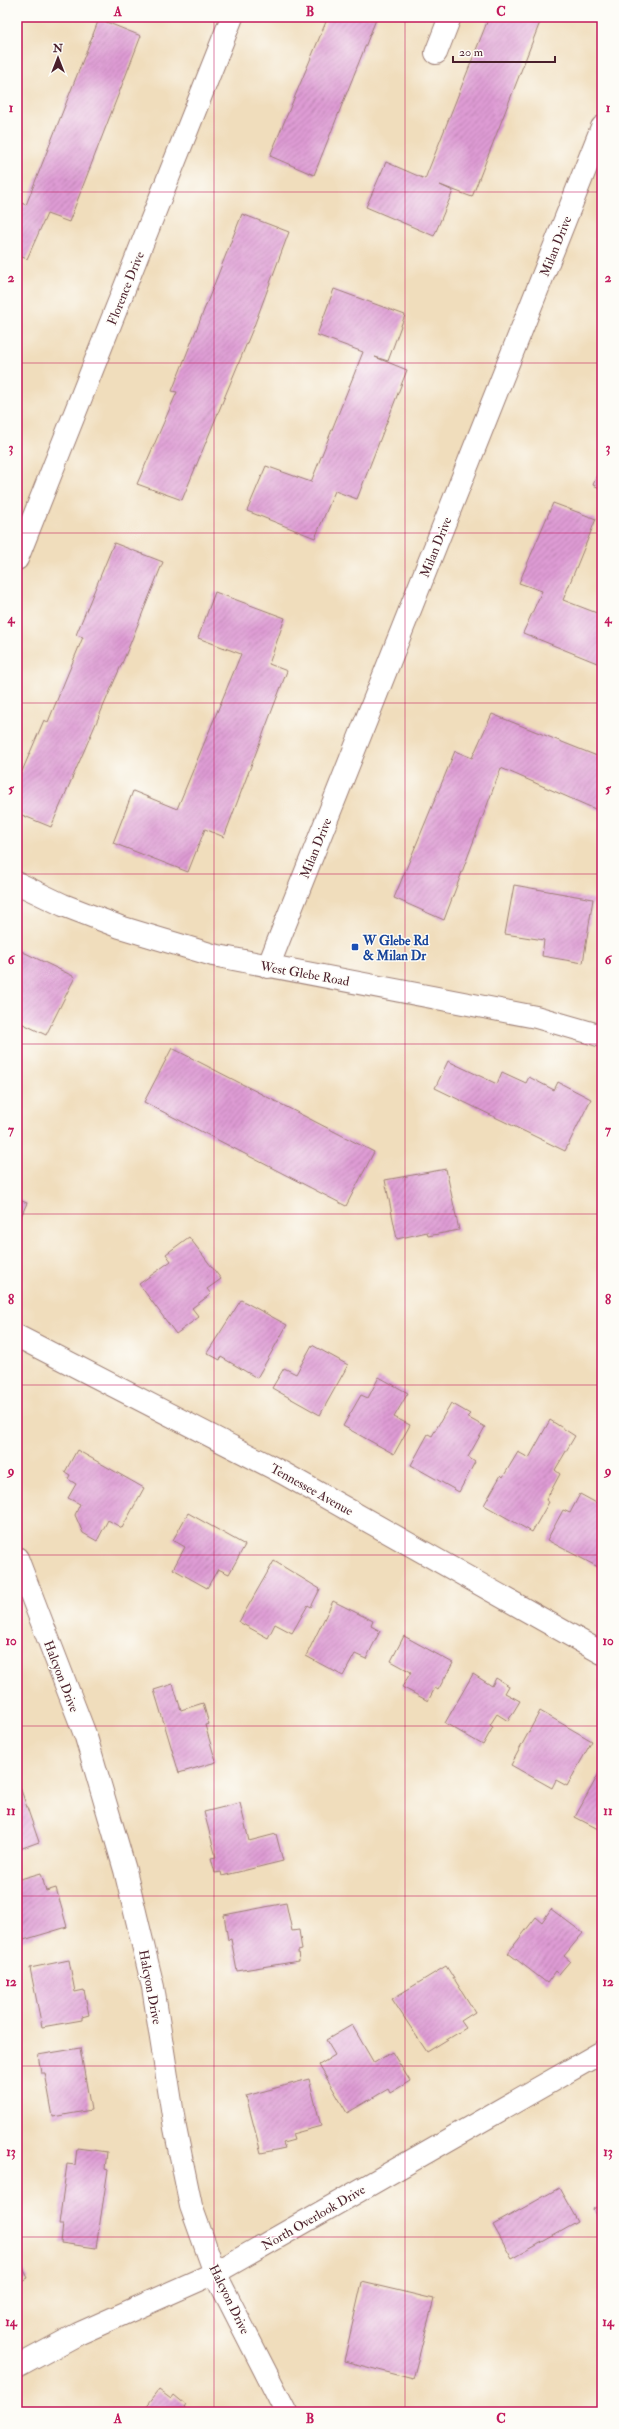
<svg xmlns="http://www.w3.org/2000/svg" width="619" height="2429" font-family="'IM FELL Double Pica',serif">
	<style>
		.building { fill: url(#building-hatch) }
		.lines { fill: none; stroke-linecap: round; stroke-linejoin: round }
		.minor-casing { stroke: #9d7e74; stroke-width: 24 }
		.major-casing { stroke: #9d7e74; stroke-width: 24 }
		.minor { stroke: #fff; stroke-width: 22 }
		.major { stroke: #fff; stroke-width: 22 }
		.grid { fill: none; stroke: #c2185b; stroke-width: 1; stroke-opacity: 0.55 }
		.transit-dot { fill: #1a4fb4; stroke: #fdfcf7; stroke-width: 1.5 }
		.labels { text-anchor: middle; stroke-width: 3; stroke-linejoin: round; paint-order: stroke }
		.street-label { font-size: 13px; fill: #4a1f2b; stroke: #fdfcf7 }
		.transit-label { font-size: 13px; font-weight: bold; fill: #164399; stroke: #fdfcf7; text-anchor: start }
		.neatline { fill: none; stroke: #c2185b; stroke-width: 1.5 }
		.grid-label { font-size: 13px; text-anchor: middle; font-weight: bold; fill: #c2185b }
	</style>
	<defs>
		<pattern id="building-hatch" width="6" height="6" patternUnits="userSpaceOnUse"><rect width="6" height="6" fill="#de9bd4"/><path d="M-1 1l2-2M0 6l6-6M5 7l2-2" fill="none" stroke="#b67eac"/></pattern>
	</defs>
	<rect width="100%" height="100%" fill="#fdfcf7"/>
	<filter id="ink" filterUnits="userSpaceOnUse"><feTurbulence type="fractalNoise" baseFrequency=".025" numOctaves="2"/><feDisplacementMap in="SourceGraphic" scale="8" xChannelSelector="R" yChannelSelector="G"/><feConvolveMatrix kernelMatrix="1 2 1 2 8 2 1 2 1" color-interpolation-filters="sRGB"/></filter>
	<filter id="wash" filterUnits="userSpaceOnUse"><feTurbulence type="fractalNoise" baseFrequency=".012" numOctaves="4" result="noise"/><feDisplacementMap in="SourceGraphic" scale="16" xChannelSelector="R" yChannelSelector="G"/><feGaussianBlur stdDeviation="0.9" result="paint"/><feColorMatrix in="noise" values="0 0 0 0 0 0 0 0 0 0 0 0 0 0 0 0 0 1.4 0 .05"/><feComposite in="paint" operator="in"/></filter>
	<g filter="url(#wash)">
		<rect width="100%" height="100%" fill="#f0ddbc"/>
		<g id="blocks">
			<!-- building -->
			<path class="building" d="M 328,17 L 377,17 L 314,175 L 270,156 Z
				M 489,17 L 542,17 L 472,197 L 440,185 L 453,191 L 434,236 L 366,207 L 386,162 L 425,179 Z
				M 99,19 L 141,36 L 69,222 L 47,214 L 27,259 L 17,255 L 17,201 L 26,205 Z
				M 242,214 L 289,232 L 254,326 L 182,500 L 137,484 L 177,392 L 172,391 Z
				M 334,289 L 405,315 L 388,361 L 375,357 L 407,370 L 357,499 L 335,491 L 315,538 L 247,511 L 266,466 L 311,482 L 363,352 L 317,335 Z
				M 602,463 L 602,489 L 593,485 Z
				M 553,503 L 596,519 L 563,600 L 602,615 L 602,665 L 523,633 L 542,591 L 519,583 Z
				M 114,543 L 163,562 L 126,654 L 51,827 L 17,813 L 17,783 L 44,720 L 48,722 L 83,637 L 76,635 Z
				M 215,592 L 285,618 L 269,664 L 287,671 L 224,837 L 205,829 L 188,872 L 113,843 L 133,791 L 177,809 L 241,654 L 198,638 Z
				M 492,714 L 602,758 L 602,812 L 501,768 L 444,920 L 394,898 L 455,751 L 472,758 Z
				M 514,885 L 593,899 L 583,963 L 542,956 L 544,940 L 505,934 Z
				M 17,949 L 75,977 L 46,1035 L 17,1021 Z
				M 172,1048 L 374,1152 L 346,1206 L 144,1102 Z
				M 448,1061 L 497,1084 L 502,1072 L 526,1083 L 529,1077 L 554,1090 L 558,1082 L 591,1099 L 565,1151 L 435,1088 Z
				M 446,1169 L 459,1230 L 428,1236 L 427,1232 L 397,1239 L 385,1180 Z
				M 17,1199 L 27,1203 L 17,1225 Z
				M 189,1237 L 221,1279 L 207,1289 L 211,1294 L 192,1308 L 199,1317 L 176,1334 L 139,1284 L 171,1261 L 166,1254 Z
				M 241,1300 L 287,1325 L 257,1378 L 221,1357 L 220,1360 L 207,1353 Z
				M 312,1345 L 348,1365 L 320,1415 L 272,1388 L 284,1368 L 296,1374 Z
				M 379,1377 L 408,1393 L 394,1417 L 410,1425 L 394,1454 L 343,1426 L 361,1395 L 368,1398 Z
				M 451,1403 L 470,1414 L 467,1417 L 485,1427 L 468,1457 L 475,1462 L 459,1492 L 411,1465 L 428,1434 L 432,1436 Z
				M 550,1420 L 575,1436 L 555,1470 L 560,1474 L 546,1500 L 549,1502 L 532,1532 L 484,1505 L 501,1475 L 503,1477 L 518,1452 L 529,1458 Z
				M 77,1450 L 144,1488 L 122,1528 L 108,1520 L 97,1541 L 83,1533 L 75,1515 L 80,1504 L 68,1498 L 76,1484 L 68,1479 L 70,1475 L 65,1472 Z
				M 580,1494 L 602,1506 L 602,1526 L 599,1530 L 602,1532 L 602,1560 L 598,1567 L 547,1540 L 563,1510 L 570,1513 Z
				M 188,1513 L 245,1545 L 229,1574 L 218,1569 L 207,1588 L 173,1569 L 185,1547 L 173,1540 Z
				M 274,1561 L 320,1589 L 311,1607 L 308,1605 L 292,1633 L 275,1624 L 268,1638 L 239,1622 Z
				M 333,1601 L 373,1621 L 371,1626 L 380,1631 L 366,1659 L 355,1654 L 343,1676 L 306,1656 Z
				M 404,1636 L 453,1663 L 438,1690 L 435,1688 L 428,1701 L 402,1687 L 411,1672 L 391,1661 Z
				M 473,1674 L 492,1686 L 496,1678 L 509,1686 L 505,1693 L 520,1701 L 508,1721 L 497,1714 L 490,1725 L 493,1727 L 483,1745 L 445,1723 Z
				M 173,1684 L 181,1710 L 203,1703 L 209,1724 L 205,1725 L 216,1762 L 179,1773 L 154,1690 Z
				M 540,1711 L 592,1741 L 567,1786 L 556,1780 L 552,1788 L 511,1765 Z
				M 602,1768 L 602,1831 L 575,1817 Z
				M 20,1787 L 39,1842 L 17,1850 L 17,1788 Z
				M 240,1803 L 249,1841 L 276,1834 L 283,1861 L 222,1876 L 221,1872 L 215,1873 L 211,1858 L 216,1857 L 204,1812 Z
				M 41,1873 L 46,1891 L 56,1888 L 67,1927 L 17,1942 L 17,1880 Z
				M 286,1903 L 292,1931 L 299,1930 L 302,1950 L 298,1951 L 299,1961 L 237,1971 L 231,1939 L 228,1940 L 224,1915 Z
				M 551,1909 L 583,1933 L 564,1956 L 570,1961 L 559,1974 L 556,1971 L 547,1983 L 508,1953 L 536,1917 L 542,1922 Z
				M 69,1960 L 75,1992 L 84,1990 L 89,2015 L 82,2017 L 82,2020 L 42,2027 L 30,1968 Z
				M 446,1966 L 475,2012 L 461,2021 L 466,2028 L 427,2052 L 392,1999 Z
				M 352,2025 L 374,2063 L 392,2052 L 410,2081 L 390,2093 L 388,2089 L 347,2113 L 319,2065 L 335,2055 L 326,2040 Z
				M 80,2048 L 91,2110 L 53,2117 L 45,2073 L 41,2073 L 38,2055 Z
				M 309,2079 L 321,2126 L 292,2134 L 294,2140 L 283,2143 L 285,2148 L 261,2153 L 246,2096 Z
				M 77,2148 L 107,2152 L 105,2169 L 108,2170 L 96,2248 L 61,2243 L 63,2224 L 59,2224 L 67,2164 L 75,2165 Z
				M 559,2188 L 578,2222 L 512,2259 L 493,2225 Z
				M 602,2204 L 602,2226 L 593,2209 Z
				M 17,2256 L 28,2278 L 17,2284 Z
				M 362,2282 L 434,2299 L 413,2379 L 344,2361 Z
				M 159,2390 L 171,2399 L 174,2395 L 186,2405 L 184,2408 L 188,2412 L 142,2412 Z"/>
		</g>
	</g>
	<g filter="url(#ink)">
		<use href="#blocks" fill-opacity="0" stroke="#9d7e74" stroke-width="1"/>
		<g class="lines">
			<!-- minor casing -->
			<g class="minor-casing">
				<path id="minor" d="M 436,53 L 450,17
					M 17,559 L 232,17
					M 268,967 L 602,127
					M 17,1336 L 283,1473 L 602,1653
					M 17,1558 L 86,1737 L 125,1870 L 153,1987 L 175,2128 L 191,2206 L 215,2273 L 286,2412
					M 17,2367 L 78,2334 L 215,2273 L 602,2052"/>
			</g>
			<!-- major casing -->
			<g class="major-casing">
				<path id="major" d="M 17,883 L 63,905 L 120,927 L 213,955 L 536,1017 L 602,1036"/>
			</g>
			<!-- minor -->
			<use href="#minor" class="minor"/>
			<!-- major -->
			<use href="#major" class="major"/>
		</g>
	</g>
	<!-- grid -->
	<path class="grid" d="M 214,17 L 214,2412M 405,17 L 405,2412M 17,192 L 602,192M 17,363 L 602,363M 17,533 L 602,533M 17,703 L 602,703M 17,874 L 602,874M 17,1044 L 602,1044M 17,1214 L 602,1214M 17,1385 L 602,1385M 17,1555 L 602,1555M 17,1726 L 602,1726M 17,1896 L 602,1896M 17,2066 L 602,2066M 17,2237 L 602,2237"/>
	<!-- markers -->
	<rect class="transit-dot" x="351" y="943" width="8" height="8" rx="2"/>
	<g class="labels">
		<!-- street labels -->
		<g class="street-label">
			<text transform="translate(555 246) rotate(-68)" y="5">Milan Drive</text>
			<text transform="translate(125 288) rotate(-68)" y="5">Florence Drive</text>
			<text transform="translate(435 547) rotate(-68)" y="5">Milan Drive</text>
			<text transform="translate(315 848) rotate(-68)" y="5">Milan Drive</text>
			<text transform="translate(305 973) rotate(10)" y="5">West Glebe Road</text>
			<text transform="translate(312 1489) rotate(29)" y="5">Tennessee Avenue</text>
			<text transform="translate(62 1676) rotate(69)" y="5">Halcyon Drive</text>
			<text transform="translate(151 1987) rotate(79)" y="5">Halcyon Drive</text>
			<text transform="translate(313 2217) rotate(-30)" y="5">North Overlook Drive</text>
			<text transform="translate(230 2299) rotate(64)" y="5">Halcyon Drive</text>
		</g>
		<!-- transit labels -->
		<g class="transit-label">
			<text x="363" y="945">W Glebe Rd<tspan x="363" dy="15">&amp; Milan Dr</tspan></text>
		</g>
	</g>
	<!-- margin -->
	<rect width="619" height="2429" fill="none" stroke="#fdfcf7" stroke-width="44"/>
	<!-- north arrow -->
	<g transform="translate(58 58)" stroke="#fdfcf7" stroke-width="3" paint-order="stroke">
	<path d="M0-3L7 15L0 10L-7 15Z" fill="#4a1f2b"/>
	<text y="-6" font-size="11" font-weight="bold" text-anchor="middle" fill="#4a1f2b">N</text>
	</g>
	<!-- scale -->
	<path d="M453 56v6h102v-6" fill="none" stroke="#4a1f2b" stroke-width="2"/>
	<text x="459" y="56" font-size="12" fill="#4a1f2b" stroke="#fdfcf7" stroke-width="3" paint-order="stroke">20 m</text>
	<rect x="22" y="22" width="575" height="2385" class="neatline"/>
	<g class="grid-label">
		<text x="118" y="16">A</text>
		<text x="310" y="16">B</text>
		<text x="501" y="16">C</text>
		<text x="11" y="112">1</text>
		<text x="608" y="112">1</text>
		<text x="11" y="282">2</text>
		<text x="608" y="282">2</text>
		<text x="11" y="452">3</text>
		<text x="608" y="452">3</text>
		<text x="11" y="623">4</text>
		<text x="608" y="623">4</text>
		<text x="11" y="793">5</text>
		<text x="608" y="793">5</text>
		<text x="11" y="964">6</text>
		<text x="608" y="964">6</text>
		<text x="11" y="1134">7</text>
		<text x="608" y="1134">7</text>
		<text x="11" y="1304">8</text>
		<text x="608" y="1304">8</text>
		<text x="11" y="1475">9</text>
		<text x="608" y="1475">9</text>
		<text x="11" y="1645">10</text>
		<text x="608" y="1645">10</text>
		<text x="11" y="1815">11</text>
		<text x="608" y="1815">11</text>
		<text x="11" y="1986">12</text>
		<text x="608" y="1986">12</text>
		<text x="11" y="2156">13</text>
		<text x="608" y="2156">13</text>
		<text x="11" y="2326">14</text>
		<text x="608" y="2326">14</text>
		<text x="118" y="2423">A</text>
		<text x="310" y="2423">B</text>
		<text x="501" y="2423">C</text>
	</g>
</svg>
